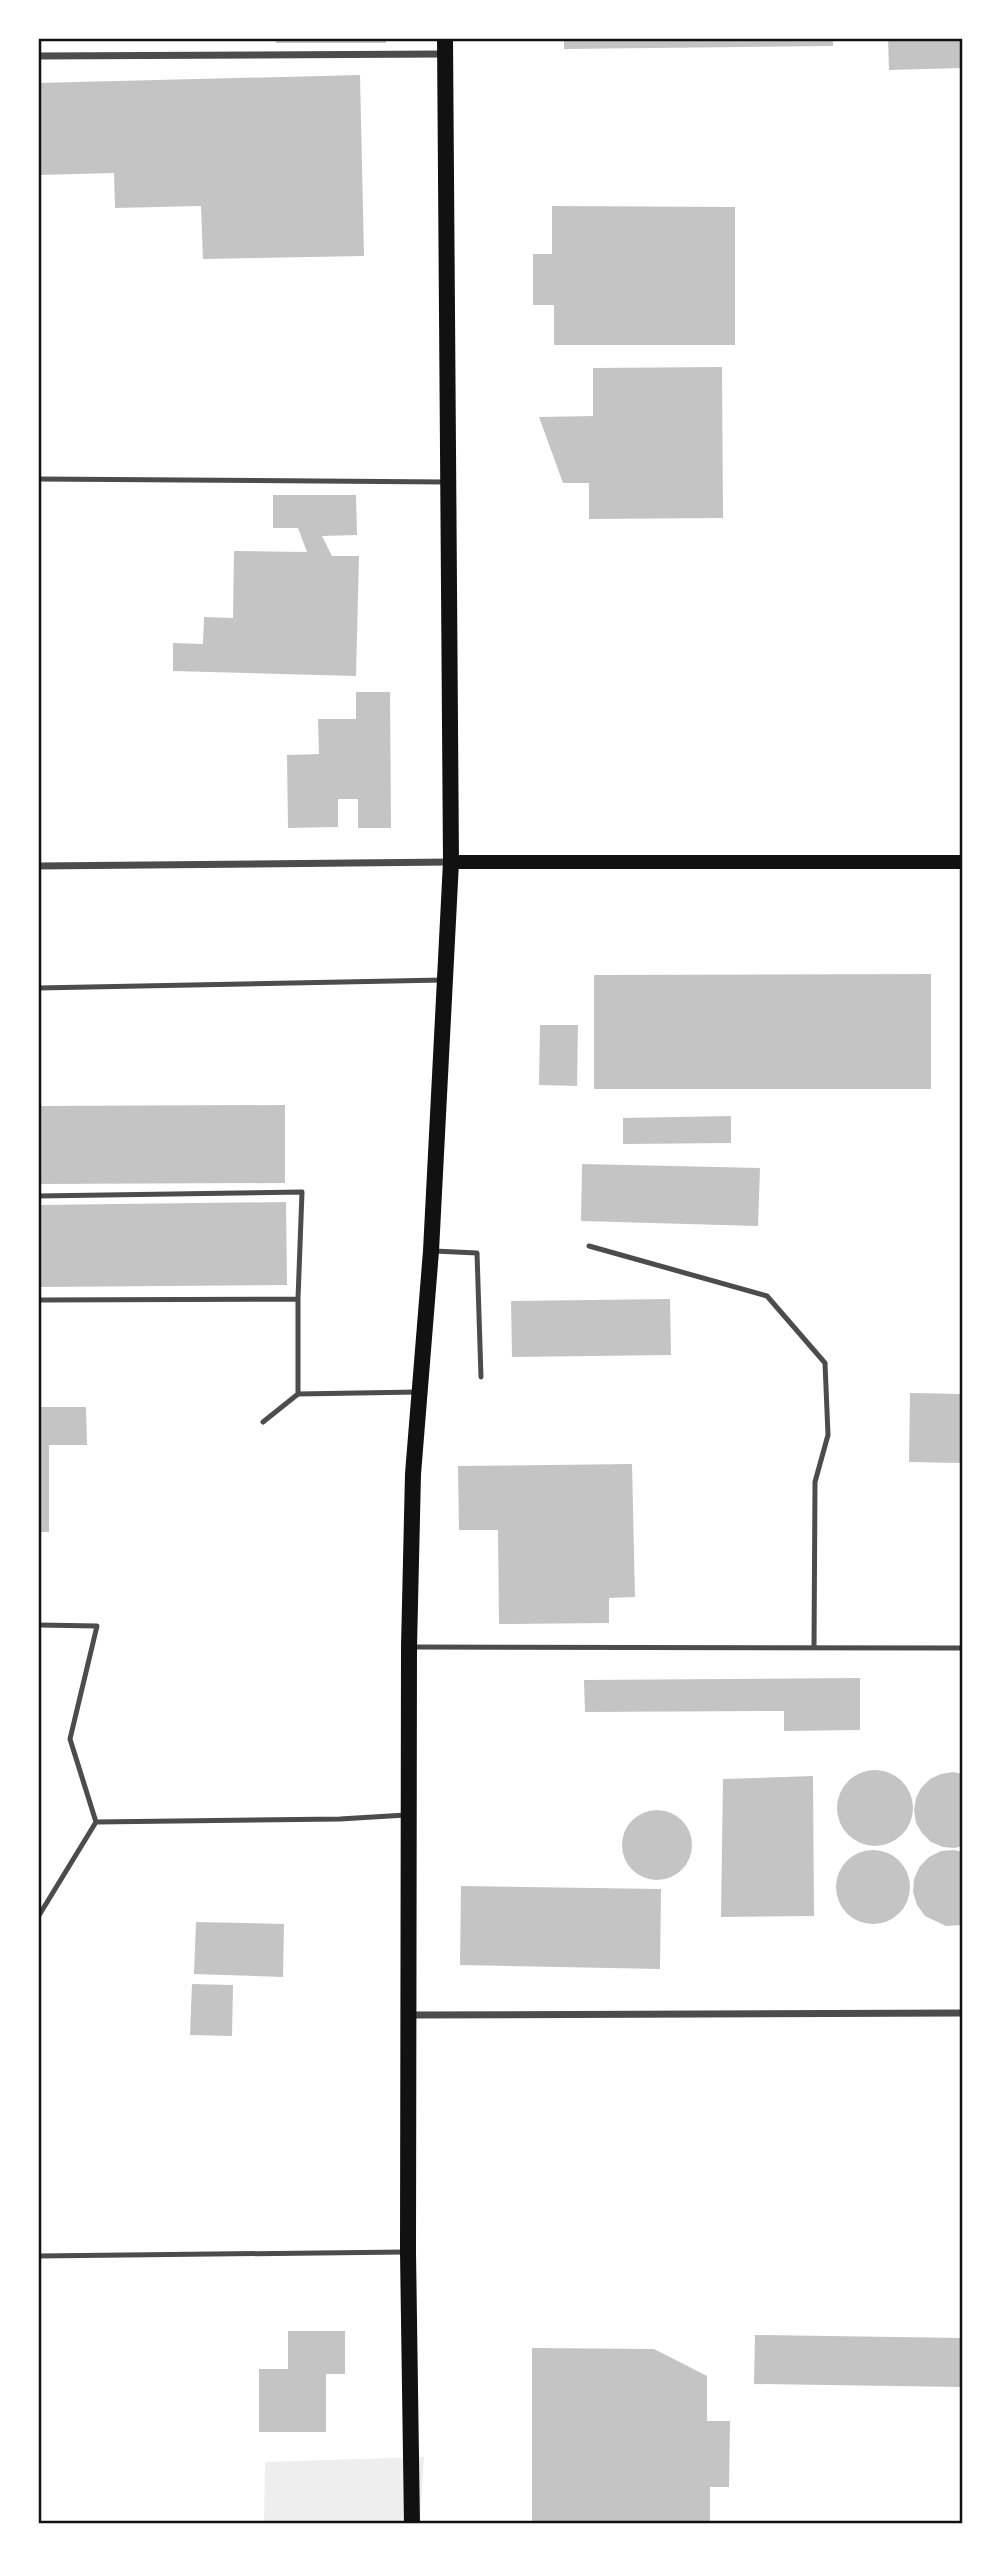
<svg xmlns="http://www.w3.org/2000/svg" width="1001" height="2562" font-family="Inter,sans-serif">
	<style>
		.green { fill: #eee }
		.building { fill: #c4c4c4 }
		.lines { fill: none; stroke-linecap: round; stroke-linejoin: round }
		.service { stroke: #4c4c4c; stroke-width: 5 }
		.minor { stroke: #4c4c4c; stroke-width: 7 }
		.secondary { stroke: #111; stroke-width: 14 }
		.primary { stroke: #111; stroke-width: 16 }
		.neatline { fill: none; stroke: #111; stroke-width: 2.5 }
	</style>
	<rect width="100%" height="100%" fill="#fff"/>
	<!-- green -->
	<path class="green" d="M 424,2457 L 420,2523 L 264,2524 L 265,2462 Z"/>
	<!-- building -->
	<path class="building" d="M 276,38 L 386,38 L 386,43 L 276,43 Z
		M 564,38 L 833,38 L 833,46 L 564,49 Z
		M 888,38 L 962,38 L 962,68 L 889,70 Z
		M 360,75 L 364,256 L 203,259 L 201,206 L 115,208 L 114,173 L 38,175 L 38,83 Z
		M 552,206 L 735,207 L 735,345 L 554,345 L 554,305 L 533,305 L 533,254 L 552,254 Z
		M 722,367 L 723,518 L 589,519 L 589,483 L 563,483 L 539,417 L 593,416 L 593,368 Z
		M 273,495 L 356,495 L 357,535 L 322,536 L 332,556 L 359,556 L 356,676 L 173,671 L 173,643 L 203,644 L 204,617 L 233,618 L 234,551 L 307,552 L 298,528 L 273,528 Z
		M 356,692 L 390,692 L 391,828 L 358,828 L 358,799 L 338,799 L 338,827 L 288,828 L 287,755 L 319,754 L 318,719 L 356,719 Z
		M 931,974 L 931,1089 L 594,1089 L 594,975 Z
		M 540,1025 L 578,1025 L 577,1086 L 539,1085 Z
		M 285,1105 L 285,1183 L 38,1184 L 38,1106 Z
		M 731,1116 L 731,1143 L 623,1144 L 623,1118 Z
		M 582,1164 L 760,1168 L 758,1226 L 581,1221 Z
		M 286,1202 L 287,1285 L 38,1287 L 38,1205 Z
		M 670,1299 L 671,1355 L 512,1357 L 511,1301 Z
		M 910,1393 L 962,1394 L 962,1463 L 909,1462 Z
		M 38,1407 L 86,1407 L 87,1445 L 49,1445 L 49,1532 L 38,1532 Z
		M 632,1464 L 635,1597 L 609,1598 L 609,1623 L 499,1624 L 498,1530 L 459,1530 L 458,1466 Z
		M 860,1678 L 860,1730 L 784,1731 L 784,1711 L 585,1712 L 584,1680 Z
		M837 1808a38 38 0 1 1 76 0a38 38 0 1 1-76 0Z
		M 953,1772 L 962,1774 L 962,1846 L 955,1848 L 943,1847 L 931,1842 L 922,1833 L 916,1823 L 914,1810 L 916,1798 L 921,1788 L 930,1779 L 941,1774 Z
		M 813,1776 L 814,1916 L 721,1917 L 723,1779 Z
		M622 1845a35 35 0 1 1 70 0a35 35 0 1 1-70 0Z
		M836 1887a37 37 0 1 1 74 0a37 37 0 1 1-74 0Z
		M 954,1850 L 962,1852 L 962,1925 L 946,1926 L 925,1916 L 917,1905 L 913,1892 L 914,1879 L 920,1866 L 929,1857 L 941,1851 Z
		M 461,1886 L 661,1889 L 660,1969 L 460,1965 Z
		M 196,1922 L 284,1924 L 283,1977 L 194,1974 Z
		M 192,1984 L 233,1985 L 232,2036 L 190,2035 Z
		M 288,2331 L 345,2331 L 345,2374 L 326,2374 L 326,2432 L 259,2432 L 259,2369 L 288,2369 Z
		M 755,2335 L 962,2338 L 962,2387 L 754,2384 Z
		M 532,2348 L 654,2349 L 707,2376 L 707,2421 L 730,2421 L 729,2487 L 710,2487 L 710,2524 L 532,2524 Z"/>
	<g class="lines">
		<!-- service -->
		<path class="service" d="M 38,479 L 445,482
			M 38,988 L 443,980
			M 38,1196 L 302,1192 L 298,1299 L 298,1394 L 263,1422
			M 589,1246 L 767,1296 L 825,1363 L 828,1435 L 815,1482 L 814,1648
			M 434,1251 L 477,1253 L 481,1377
			M 38,1300 L 298,1299
			M 298,1394 L 418,1392
			M 38,1625 L 97,1626 L 70,1739 L 96,1822
			M 413,1647 L 962,1648
			M 38,1917 L 96,1822 L 340,1819 L 406,1815
			M 38,2256 L 405,2252"/>
		<!-- minor -->
		<path class="minor" d="M 38,56 L 444,54
			M 38,866 L 450,862
			M 410,2015 L 962,2013"/>
		<!-- secondary -->
		<path class="secondary" d="M 451,862 L 962,862"/>
		<!-- primary -->
		<path class="primary" d="M 412,2524 L 408,2252 L 409,1647 L 413,1474 L 431,1251 L 451,862 L 445,38"/>
	</g>
	<!-- border -->
	<rect width="1001" height="2562" fill="none" stroke="#ffffff" stroke-width="80"/>
	<rect x="40" y="40" width="921" height="2482" class="neatline"/>
</svg>
